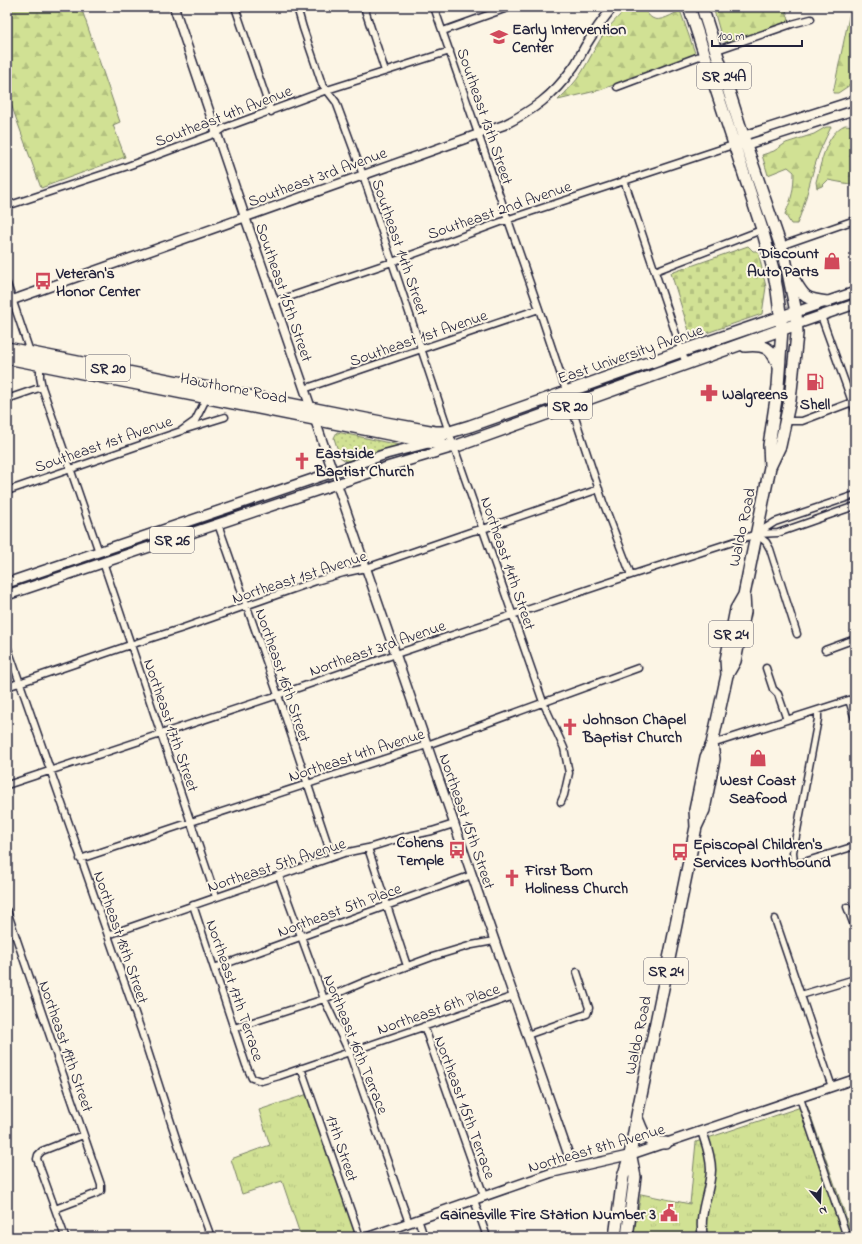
<svg xmlns="http://www.w3.org/2000/svg" width="862" height="1244" font-family="'Indie Flower',sans-serif">
	<style>
		.grass { fill: url(#grass-dots); stroke: #7a8268 }
		.forest { fill: url(#forest-firs); stroke: #7a8268 }
		.cemetery { fill: url(#cemetery-stones); stroke: #7a8268 }
		.park { fill: url(#park-tufts); stroke: #7a8268 }
		.lines { fill: none; stroke-linecap: round; stroke-linejoin: round }
		.street-casing { stroke: #22223b; stroke-width: 9 }
		.secondary-casing { stroke: #22223b; stroke-width: 11 }
		.primary-casing { stroke: #22223b; stroke-width: 12 }
		.highway-casing { stroke: #22223b; stroke-width: 14 }
		.street { stroke: #fcf5e5; stroke-width: 6 }
		.secondary { stroke: #fcf5e5; stroke-width: 8 }
		.primary { stroke: #fcf5e5; stroke-width: 9 }
		.highway { stroke: #fcf5e5; stroke-width: 11 }
		.labels { text-anchor: middle; stroke-width: 4; stroke-linejoin: round; paint-order: stroke }
		.shield { fill: #fcf5e5; stroke: #63616e; stroke-width: 1 }
		.shield-label { font-size: 15px; font-weight: bold; fill: #22223b }
		.poi-label { font-size: 16px; font-weight: bold; fill: #22223b; stroke: #fcf5e5; text-anchor: start }
		.street-label { font-size: 16px; fill: #22223b; stroke: #fcf5e5 }
	</style>
	<defs>
		<pattern id="grass-dots" width="8" height="8" patternUnits="userSpaceOnUse"><rect width="8" height="8" fill="#d1e194"/><path d="M2 2h.1M6 6h.1" fill="none" stroke="#b3c180" stroke-width="1.8" stroke-linecap="round"/></pattern>
		<pattern id="forest-firs" width="22" height="20" patternUnits="userSpaceOnUse"><rect width="22" height="20" fill="#d1e194"/><path d="M5 1l3.5 6h-7zM16 11l3.5 6h-7z" fill="#b3c180"/></pattern>
		<pattern id="cemetery-stones" width="16" height="16" patternUnits="userSpaceOnUse"><rect width="16" height="16" fill="#d1e194"/><path d="M2 7V4a2 2 0 0 1 4 0v3zM10 15v-3a2 2 0 0 1 4 0v3z" fill="#b3c180"/></pattern>
		<pattern id="park-tufts" width="24" height="20" patternUnits="userSpaceOnUse"><rect width="24" height="20" fill="#d1e194"/><path d="M3 7l-1-3M5 7V3M7 7l1-3M15 17l-1-3M17 17v-4M19 17l1-3" fill="none" stroke="#b3c180"/></pattern>
	</defs>
	<rect width="100%" height="100%" fill="#fcf5e5"/>
	<filter id="ink" filterUnits="userSpaceOnUse"><feTurbulence type="fractalNoise" baseFrequency=".025" numOctaves="2"/><feDisplacementMap in="SourceGraphic" scale="8" xChannelSelector="R" yChannelSelector="G"/><feConvolveMatrix kernelMatrix="1 2 1 2 8 2 1 2 1" color-interpolation-filters="sRGB"/></filter>
	<g filter="url(#ink)">
		<!-- grass -->
		<path class="grass" d="M 337,432 L 399,445 L 346,461 L 340,457 L 334,438 Z"/>
		<!-- forest -->
		<path class="forest" d="M 7,7 L 81,7 L 120,122 L 113,125 L 125,157 L 41,188 L 7,93 Z
			M 628,7 L 644,7 C 646,11 648,16 652,18 C 659,23 674,14 680,10 L 695,53 L 692,56 L 600,90 L 558,100 C 567,91 575,83 582,72 C 590,59 596,45 605,32 C 612,23 620,15 628,7 Z
			M 713,7 L 785,7 L 790,23 L 738,41 L 727,43 L 722,39 Z
			M 851,7 L 855,7 L 854,66 L 850,85 L 838,93 L 833,93 Z
			M 845,125 L 855,126 L 855,185 L 828,180 L 822,186 L 817,188 L 816,182 C 821,164 826,133 845,125 Z
			M 826,127 L 831,127 C 825,140 819,151 815,165 C 809,184 805,205 797,224 L 791,224 L 785,214 C 792,199 794,188 794,172 L 788,167 L 768,175 L 762,155 L 774,151 L 786,143 L 814,134 Z"/>
		<!-- cemetery -->
		<path class="cemetery" d="M 748,246 L 753,251 L 758,251 L 766,287 L 762,314 L 695,337 L 690,334 L 671,273 Z"/>
		<!-- park -->
		<path class="park" d="M 308,1094 L 355,1232 L 339,1237 L 301,1237 L 282,1181 L 242,1194 L 231,1159 L 270,1145 L 259,1110 Z
			M 807,1105 L 853,1237 L 633,1237 L 641,1194 L 690,1204 L 696,1142 Z"/>
		<g class="lines">
			<!-- street casing -->
			<g class="street-casing">
				<path id="street" d="M 235,7 L 271,112
					M 297,7 L 303,28 L 322,84 L 336,102 L 363,175 L 454,447 L 543,702 L 564,748 L 569,773 L 564,795 L 561,802
					M 364,7 L 385,71
					M 434,7 L 539,309 L 603,502 L 631,575
					M 443,31 L 510,7
					M 714,51 L 792,24 L 811,19
					M 617,87 L 705,54
					M 624,180 L 686,364
					M 7,206 L 125,167 L 217,133 L 224,128 L 327,90 L 450,51
					M 781,247 L 789,243 L 855,220
					M 655,271 L 764,229
					M 7,284 L 30,352
					M 274,302 L 392,262 L 509,219 L 733,145
					M 821,316 L 855,410
					M 40,365 L 40,377 L 42,387 L 99,552
					M 304,389 L 539,309
					M 7,399 L 42,387
					M 786,421 L 802,421 L 855,401
					M 186,429 L 225,417
					M 7,491 L 181,431 L 195,421 L 207,397
					M 218,524 L 278,695 L 332,857
					M 756,534 L 766,542 L 770,549 L 797,634
					M 757,534 L 778,533 L 855,506
					M 103,562 L 216,897
					M 7,646 L 142,1033 L 187,1172 L 211,1237
					M 825,650 L 855,639
					M 766,668 L 773,689 L 778,694 L 787,720
					M 7,687 L 130,645 L 183,628 L 316,581 L 343,573 L 366,568 L 473,531 L 483,529 L 599,489
					M 849,700 L 855,719
					M 818,710 L 818,719 L 793,852 L 794,863 L 801,863 L 855,846
					M 712,744 L 855,698
					M 7,785 L 278,695 L 396,654 L 631,575 L 739,540 L 756,534 L 775,522 L 855,495
					M 368,848 L 407,966
					M 80,859 L 191,822 L 427,745 L 638,668
					M 279,876 L 324,999 L 349,1052 L 409,1223
					M 193,905 L 246,1065 L 252,1078 L 261,1081 L 279,1076 L 514,996
					M 847,907 L 855,928
					M 7,911 L 101,1185 L 101,1191 L 95,1194 L 55,1209
					M 775,919 L 832,1087
					M 108,935 L 344,853 L 368,848 L 404,837 L 432,831 L 454,824
					M 214,968 L 472,875
					M 801,995 L 855,979
					M 424,1026 L 484,1196
					M 234,1028 L 324,999 L 364,982 L 432,957 L 472,945 L 494,941
					M 527,1035 L 587,1014 L 589,1008 L 577,972
					M 301,1068 L 360,1237
					M 800,1098 L 847,1237
					M 474,1200 L 487,1237
					M 418,1219 L 424,1237
					M 65,1237 L 37,1159 L 38,1155 L 42,1151 L 83,1135"/>
			</g>
			<!-- secondary casing -->
			<g class="secondary-casing">
				<path id="secondary" d="M 174,7 L 245,217 L 333,472
					M 740,139 L 743,136 L 855,100
					M 742,145 L 746,145 L 855,110
					M 7,302 L 504,125 C 533,110 553,96 572,69 C 578,62 581,53 586,45 C 594,32 603,19 613,7
					M 337,484 L 573,1168
					M 702,1131 C 706,1143 711,1156 711,1170 C 710,1193 698,1213 703,1237
					M 368,1237 L 551,1173 L 630,1155 L 855,1079"/>
			</g>
			<!-- primary casing -->
			<g class="primary-casing">
				<path id="primary" d="M 796,312 L 855,292
					M 797,324 L 855,304
					M 7,583 L 386,454 L 432,442 L 450,432
					M 7,595 L 390,466 L 454,447"/>
			</g>
			<!-- highway casing -->
			<g class="highway-casing">
				<path id="highway" d="M 689,7 L 762,229 L 773,269 L 777,290 L 782,329 L 778,386 L 769,445 L 770,466
					M 793,278 C 804,297 804,299 827,302
					M 745,346 C 765,344 772,348 779,367
					M 7,348 L 386,423 L 435,432 L 450,432 L 470,426 L 682,351 L 796,312
					M 7,358 L 454,447 L 797,324
					M 727,675 L 726,660 L 736,609 L 744,595
					M 696,827 L 695,810 L 706,757 L 712,744 L 727,675 L 735,661 L 745,612 L 744,595 L 770,467 L 780,446 L 790,400 L 797,334 L 796,312 L 785,258 L 746,145 L 702,7
					M 637,1118 C 644,1136 645,1143 666,1143
					M 615,1237 L 623,1177 L 630,1155 L 637,1115 L 696,827 L 704,810 L 714,759 L 712,744
					M 627,1237 L 635,1177 L 631,1157"/>
			</g>
			<!-- street -->
			<use href="#street" class="street"/>
			<!-- secondary -->
			<use href="#secondary" class="secondary"/>
			<!-- primary -->
			<use href="#primary" class="primary"/>
			<!-- highway -->
			<use href="#highway" class="highway"/>
		</g>
	</g>
	<!-- icons -->
	<defs>
		<g id="school-bare" transform="scale(1.38)"><path d="M0-5L7-2L0 1L-7-2ZM-4 1L0 2.5L4 1V4Q0 6-4 4Z" fill="#d1495b" stroke="#fcf5e5" stroke-width="2.5" paint-order="stroke"/></g>
		<g id="shop-bare" transform="scale(1.38)"><path d="M-5-2.5h2.3a2.7 3.5 0 0 1 5.4 0H5L5.5 6h-11ZM-1.5-2.5h3a1.5 2.3 0 0 0-3 0Z" fill="#d1495b" stroke="#fcf5e5" stroke-width="2.5" paint-order="stroke"/></g>
		<g id="bus-bare" transform="scale(1.38)"><path d="M-5-6H5V4H4V6H2V4H-2V6H-4V4H-5ZM-3.5-4V0h7V-4ZM-3.5 1.2v1.5H-2V1.2ZM2 1.2v1.5H3.5V1.2Z" fill="#d1495b" stroke="#fcf5e5" stroke-width="2.5" paint-order="stroke"/></g>
		<g id="fuel-bare" transform="scale(1.38)"><path d="M-5.5-6h7V0h2V4h1.3V-2.5L3-4.5l.8-.8L6-3V5H2.5V1h-1V6h-7ZM-4.2-4.7v3.2H.2V-4.7Z" fill="#d1495b" stroke="#fcf5e5" stroke-width="2.5" paint-order="stroke"/></g>
		<g id="pharmacy-bare" transform="scale(1.38)"><path d="M-2-6h4v4h4v4h-4v4h-4v-4h-4v-4h4Z" fill="#d1495b" stroke="#fcf5e5" stroke-width="2.5" paint-order="stroke"/></g>
		<g id="church-bare" transform="scale(1.38)"><path d="M-1.2-6h2.4v3.5h3.3v2.4h-3.3V6h-2.4V-.1h-3.3v-2.4h3.3Z" fill="#d1495b" stroke="#fcf5e5" stroke-width="2.5" paint-order="stroke"/></g>
		<g id="civic-bare" transform="scale(1.38)"><path d="M-.6-6.5H3V-4.5H.6V-3L4-1V1h2V6H-6V1h2V-1L-.6-3ZM-1.2 2.5V6h2.4V2.5Z" fill="#d1495b" stroke="#fcf5e5" stroke-width="2.5" paint-order="stroke"/></g>
	</defs>
	<g fill-rule="evenodd">
		<use href="#school-bare" x="499" y="37"/>
		<use href="#shop-bare" x="832" y="261"/>
		<use href="#bus-bare" x="43" y="281"/>
		<use href="#fuel-bare" x="815" y="382"/>
		<use href="#pharmacy-bare" x="709" y="393"/>
		<use href="#church-bare" x="302" y="461"/>
		<use href="#church-bare" x="570" y="727"/>
		<use href="#shop-bare" x="758" y="758"/>
		<use href="#bus-bare" x="457" y="850"/>
		<use href="#bus-bare" x="680" y="852"/>
		<use href="#church-bare" x="512" y="878"/>
		<use href="#civic-bare" x="669" y="1213"/>
	</g>
	<g class="labels">
		<!-- shield labels -->
		<g class="shield">
			<rect x="697" y="63" width="54" height="26" rx="3"/>
			<rect x="86" y="355" width="44" height="26" rx="3"/>
			<rect x="548" y="393" width="44" height="26" rx="3"/>
			<rect x="150" y="527" width="44" height="26" rx="3"/>
			<rect x="709" y="621" width="44" height="26" rx="3"/>
			<rect x="644" y="958" width="44" height="26" rx="3"/>
		</g>
		<g class="shield-label">
			<text x="724" y="81">SR 24A</text>
			<text x="108" y="373">SR 20</text>
			<text x="570" y="411">SR 20</text>
			<text x="172" y="545">SR 26</text>
			<text x="731" y="639">SR 24</text>
			<text x="666" y="976">SR 24</text>
		</g>
		<!-- poi labels -->
		<g class="poi-label">
			<text x="512" y="34">Early Intervention<tspan x="512" dy="18">Center</tspan></text>
			<text x="819" y="258" text-anchor="end">Discount<tspan x="819" dy="18">Auto Parts</tspan></text>
			<text x="56" y="278">Veteran's<tspan x="56" dy="18">Honor Center</tspan></text>
			<text x="722" y="399">Walgreens</text>
			<text x="815" y="409" text-anchor="middle">Shell</text>
			<text x="315" y="458">Eastside<tspan x="315" dy="18">Baptist Church</tspan></text>
			<text x="583" y="724">Johnson Chapel<tspan x="583" dy="18">Baptist Church</tspan></text>
			<text x="758" y="785" text-anchor="middle">West Coast<tspan x="758" dy="18">Seafood</tspan></text>
			<text x="444" y="847" text-anchor="end">Cohens<tspan x="444" dy="18">Temple</tspan></text>
			<text x="693" y="849">Episcopal Children's<tspan x="693" dy="18">Services Northbound</tspan></text>
			<text x="525" y="875">First Born<tspan x="525" dy="18">Holiness Church</tspan></text>
			<text x="656" y="1219" text-anchor="end">Gainesville Fire Station Number 3</text>
		</g>
		<!-- street labels -->
		<g class="street-label">
			<text transform="translate(223 115) rotate(-21)" y="6">Southeast 4th Avenue</text>
			<text transform="translate(486 116) rotate(71)" y="6">Southeast 13th Street</text>
			<text transform="translate(317 176) rotate(-20)" y="6">Southeast 3rd Avenue</text>
			<text transform="translate(499 209) rotate(-19)" y="6">Southeast 2nd Avenue</text>
			<text transform="translate(401 247) rotate(71)" y="6">Southeast 14th Street</text>
			<text transform="translate(285 292) rotate(71)" y="6">Southeast 15th Street</text>
			<text transform="translate(418 337) rotate(-19)" y="6">Southeast 1st Avenue</text>
			<text transform="translate(630 353) rotate(-19)" y="6">East University Avenue</text>
			<text transform="translate(234 387) rotate(11)" y="6">Hawthorne Road</text>
			<text transform="translate(103 443) rotate(-19)" y="6">Southeast 1st Avenue</text>
			<text transform="translate(741 527) rotate(-78)" y="6">Waldo Road</text>
			<text transform="translate(509 563) rotate(71)" y="6">Northeast 14th Street</text>
			<text transform="translate(299 576) rotate(-18)" y="6">Northeast 1st Avenue</text>
			<text transform="translate(377 647) rotate(-19)" y="6">Northeast 3rd Avenue</text>
			<text transform="translate(284 675) rotate(71)" y="6">Northeast 16th Street</text>
			<text transform="translate(172 725) rotate(71)" y="6">Northeast 17th Street</text>
			<text transform="translate(356 754) rotate(-18)" y="6">Northeast 4th Avenue</text>
			<text transform="translate(468 821) rotate(71)" y="6">Northeast 15th Street</text>
			<text transform="translate(276 864) rotate(-18)" y="6">Northeast 5th Avenue</text>
			<text transform="translate(339 909) rotate(-20)" y="6">Northeast 5th Place</text>
			<text transform="translate(122 937) rotate(71)" y="6">Northeast 18th Street</text>
			<text transform="translate(236 990) rotate(71)" y="6">Northeast 17th Terrace</text>
			<text transform="translate(438 1008) rotate(-19)" y="6">Northeast 6th Place</text>
			<text transform="translate(637 1035) rotate(-78)" y="6">Waldo Road</text>
			<text transform="translate(357 1044) rotate(68)" y="6">Northeast 16th Terrace</text>
			<text transform="translate(67 1046) rotate(71)" y="6">Northeast 19th Street</text>
			<text transform="translate(466 1107) rotate(70)" y="6">Northeast 15th Terrace</text>
			<text transform="translate(596 1147) rotate(-16)" y="6">Northeast 8th Avenue</text>
			<text transform="translate(343 1148) rotate(71)" y="6">17th Street</text>
		</g>
	</g>
	<!-- margin -->
	<rect width="862" height="1244" fill="none" stroke="#fcf5e5" stroke-width="24"/>
	<rect x="12" y="12" width="838" height="1220" fill="none" stroke="#22223b" stroke-width="1.5" filter="url(#ink)"/>
	<!-- north arrow -->
	<g transform="translate(820 1202) rotate(161)" stroke="#fcf5e5" stroke-width="3" paint-order="stroke">
	<path d="M0-3L7 15L0 10L-7 15Z" fill="#22223b"/>
	<text y="-6" font-size="11" font-weight="bold" text-anchor="middle" fill="#22223b">N</text>
	</g>
	<!-- scale -->
	<path d="M712 40v6h90v-6" fill="none" stroke="#22223b" stroke-width="2"/>
	<text x="718" y="40" font-size="12" fill="#22223b" stroke="#fcf5e5" stroke-width="3" paint-order="stroke">100 m</text>
</svg>
